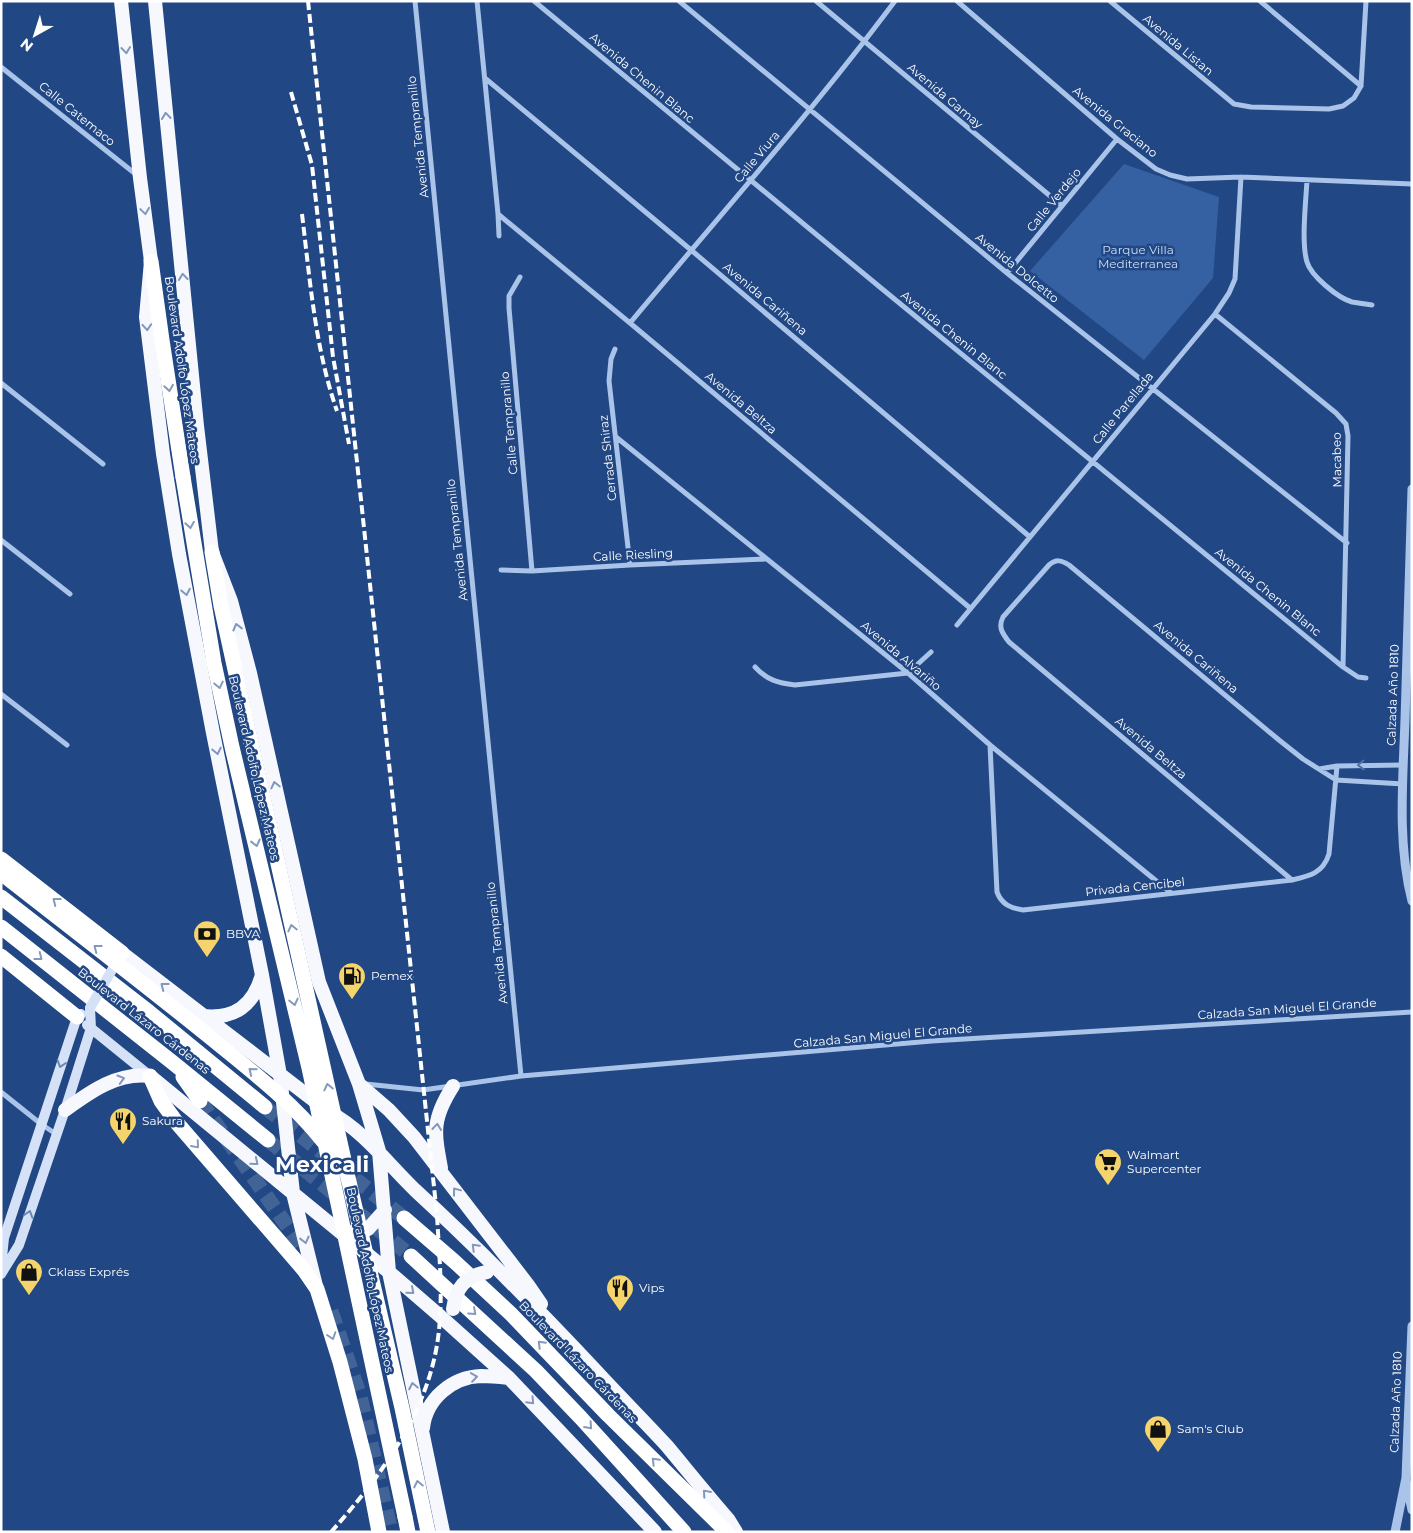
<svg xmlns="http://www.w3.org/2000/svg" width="1413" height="1533" font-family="Montserrat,sans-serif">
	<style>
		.green { fill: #3560a1 }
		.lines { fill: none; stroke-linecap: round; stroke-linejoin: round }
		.motorway-tunnel { stroke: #426396; stroke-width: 15; stroke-dasharray: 15 8; stroke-linecap: butt }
		.minor { stroke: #a9c3e9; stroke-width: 5 }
		.tertiary { stroke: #a9c3e9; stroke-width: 9 }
		.secondary { stroke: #d4e1f7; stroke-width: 10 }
		.trunk { stroke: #f6f8fe; stroke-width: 14 }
		.motorway { stroke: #fff; stroke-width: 15 }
		.rail { stroke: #fff; stroke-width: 4; stroke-dasharray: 9 4; stroke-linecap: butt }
		.secondary-bridge { stroke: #d4e1f7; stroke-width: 10 }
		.trunk-bridge { stroke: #f6f8fe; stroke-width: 14 }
		.motorway-bridge { stroke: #fff; stroke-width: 15 }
		.oneway { stroke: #8197bb }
		.oneway2 { stroke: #859abb }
		.oneway3 { stroke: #5172a7 }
		.oneway4 { stroke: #6985b2 }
		.labels { text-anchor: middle; stroke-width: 5; stroke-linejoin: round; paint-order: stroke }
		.street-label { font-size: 12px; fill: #fff; stroke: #214784 }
		.park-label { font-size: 12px; fill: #cddef7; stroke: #214784 }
		.poi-label { font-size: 12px; fill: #fff; stroke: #214784; text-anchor: start }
		.town-label { font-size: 22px; font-weight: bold; fill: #fff; stroke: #214784 }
	</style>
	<rect width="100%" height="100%" fill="#214784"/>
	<!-- green -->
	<path class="green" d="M 1124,164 L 1219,197 L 1213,278 L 1144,360 L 1030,271 Z"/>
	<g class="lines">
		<!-- motorway-tunnel -->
		<path class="motorway-tunnel" d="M 200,1101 L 299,1243 L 307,1259
			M 265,1107 L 404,1218
			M 268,1140 L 411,1256
			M 331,1311 L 360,1396 L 391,1532"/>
		<!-- minor -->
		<path class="minor" d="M 415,1 L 521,1076
			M 477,1 L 498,214 L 499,236
			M 534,1 L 881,288 L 1343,667 L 1358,677 L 1366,678
			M 679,1 L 1007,273 L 1347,543
			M 816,1 L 1061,205
			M 957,1 L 1117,139 L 1156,169 L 1170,175 L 1187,179 L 1241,177 L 1412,184
			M 1110,1 L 1234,104 L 1251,107 L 1329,109 L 1343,106 L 1354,98 L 1361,86 L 1366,1
			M 1260,1 L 1361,86
			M 1,67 L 138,176
			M 486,79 L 691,250 L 1030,537
			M 1307,180 C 1306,201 1301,242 1307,262 C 1311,276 1338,298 1352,302 C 1358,303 1365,304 1372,305
			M 498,214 L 630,323 L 970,608
			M 1007,273 L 1117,139
			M 520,277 L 509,296 L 509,308 L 532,571
			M 1215,314 L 1336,413 L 1346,424 L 1348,436 L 1343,667
			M 630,323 C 719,216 812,112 895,1
			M 615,349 L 611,359 L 609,381 L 630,565
			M 1,383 L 103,464
			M 616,437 L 908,673 L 990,745 L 1171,893
			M 1,540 L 70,594
			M 501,570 L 532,571 L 630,565 L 765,559
			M 957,625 L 1215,314 L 1229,293 L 1235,279 L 1241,177
			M 755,667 C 767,680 778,683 795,685 L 908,673 L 931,652
			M 1,694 L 67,745
			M 990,745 L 997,892 C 1002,905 1011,908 1023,910 L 1292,880 C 1310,876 1323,873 1329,854 L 1337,766
			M 1319,769 L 1337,766 L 1403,765
			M 1292,880 L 1009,642 C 1002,633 998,627 1003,617 L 1049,565 C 1056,559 1061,560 1069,565 L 1279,740 L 1303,759 L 1336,780 L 1403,784
			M 366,1084 L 423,1090 L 521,1076 L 932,1041 L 1412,1012
			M 1,1092 L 41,1124 L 56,1134"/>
		<!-- tertiary -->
		<path class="tertiary" d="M 1412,489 C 1409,566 1407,643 1405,720 C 1403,779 1397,843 1412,901
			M 1406,1481 L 1412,1510
			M 1395,1532 L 1406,1478 L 1412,1326"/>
		<!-- secondary -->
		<path class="secondary" d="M 87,1025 L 150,1076
			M 1,1267 L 4,1238 L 77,1017 L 81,1014
			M 1,1274 L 19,1245 L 65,1110 L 91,1028 L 90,1008"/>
		<!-- trunk -->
		<path class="trunk" d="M 121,1 L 140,178 L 151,261 L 146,317 L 163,454 L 179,554 L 213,733 L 262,975 L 280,1075 L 293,1193 L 316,1286
			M 155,1 L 197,426 L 212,552 L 231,601 L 250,673 L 319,982 L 359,1084 L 379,1151 L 389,1272 L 443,1532
			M 122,953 L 329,1112 C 364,1131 387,1163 415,1190 C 478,1248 538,1309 597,1372 C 620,1397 644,1421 667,1446 C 687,1470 707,1495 728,1519 L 736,1532
			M 203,1016 C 235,1019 253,1006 262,975
			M 359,1084 L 389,1110 L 414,1137 L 528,1285 L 541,1304
			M 65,1110 C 90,1092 117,1072 150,1076 L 389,1272 L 440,1316 L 509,1378 L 655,1532
			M 441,1168 C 434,1131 432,1119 453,1086
			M 351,1232 L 368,1229 L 385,1210
			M 423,1428 C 426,1399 452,1377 481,1376 C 490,1376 500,1377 509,1378"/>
		<!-- motorway -->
		<path class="motorway" d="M 151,261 L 162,340 L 183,477
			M 212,552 L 221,606 L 244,711
			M 1,859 L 122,953
			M 1,897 L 149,1012 L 265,1107
			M 1,927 L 172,1062 L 268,1140
			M 1,956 L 77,1017
			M 150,1076 L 161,1101 L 177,1123 L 304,1270 L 317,1289 L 340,1362 L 365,1459 L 379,1532
			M 183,1077 L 200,1101
			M 404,1218 L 455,1262 L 511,1314 L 608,1415 L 727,1532
			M 411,1256 L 536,1371 L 581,1418 L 684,1532
			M 405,1517 L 408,1532"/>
		<!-- rail -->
		<path class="rail" d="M 308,1 L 437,1215 C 439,1253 443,1292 439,1330 C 431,1409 382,1475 331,1532
			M 291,92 L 312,165 L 333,357 L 349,444
			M 302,214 C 310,280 315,348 337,411"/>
		<!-- secondary-bridge -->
		<path class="secondary-bridge" d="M 90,1008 L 116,963"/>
		<!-- trunk-bridge -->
		<path class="trunk-bridge" d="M 453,1309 C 456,1288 465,1276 487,1272"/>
		<!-- motorway-bridge -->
		<path class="motorway-bridge" d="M 183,477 L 214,663 L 232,747 L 309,1068 L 405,1517
			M 244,711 L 346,1169 L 402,1408 L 428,1532
			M 1,873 C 71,928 142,982 211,1038 C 250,1070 291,1101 323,1141"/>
	</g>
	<!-- one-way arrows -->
	<defs><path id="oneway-chevron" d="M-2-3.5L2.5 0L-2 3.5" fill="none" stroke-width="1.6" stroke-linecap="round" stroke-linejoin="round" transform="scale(1.25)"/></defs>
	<g class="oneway">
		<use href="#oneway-chevron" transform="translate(126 50) rotate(84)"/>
		<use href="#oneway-chevron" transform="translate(166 116) rotate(-96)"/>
		<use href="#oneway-chevron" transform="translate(145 211) rotate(82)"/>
		<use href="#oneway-chevron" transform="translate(183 277) rotate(-96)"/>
		<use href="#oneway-chevron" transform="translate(147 327) rotate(86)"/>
		<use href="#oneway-chevron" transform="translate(186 592) rotate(79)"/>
		<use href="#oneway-chevron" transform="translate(237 627) rotate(-104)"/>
		<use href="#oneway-chevron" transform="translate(217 751) rotate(78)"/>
		<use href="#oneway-chevron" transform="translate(275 785) rotate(-103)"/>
		<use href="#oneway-chevron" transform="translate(164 986) rotate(-142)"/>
		<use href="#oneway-chevron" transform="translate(121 1079) rotate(-16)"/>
		<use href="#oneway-chevron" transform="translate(437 1127) rotate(-84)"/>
		<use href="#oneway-chevron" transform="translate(255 1162) rotate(40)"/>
		<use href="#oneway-chevron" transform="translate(456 1191) rotate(-127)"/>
		<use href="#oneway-chevron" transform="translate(305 1240) rotate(76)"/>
		<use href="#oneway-chevron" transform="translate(475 1247) rotate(-135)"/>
		<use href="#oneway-chevron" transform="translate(411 1291) rotate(41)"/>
		<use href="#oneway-chevron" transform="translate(474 1377) rotate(-8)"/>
		<use href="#oneway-chevron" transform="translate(413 1386) rotate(-101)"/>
		<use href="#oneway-chevron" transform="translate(531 1401) rotate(47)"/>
		<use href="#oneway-chevron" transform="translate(706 1493) rotate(-131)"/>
	</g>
	<g class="oneway2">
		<use href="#oneway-chevron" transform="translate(169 388) rotate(81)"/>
		<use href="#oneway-chevron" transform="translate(190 525) rotate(81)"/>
		<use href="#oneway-chevron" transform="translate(219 685) rotate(78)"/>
		<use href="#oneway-chevron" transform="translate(256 843) rotate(76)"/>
		<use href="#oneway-chevron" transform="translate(56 901) rotate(-142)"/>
		<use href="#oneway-chevron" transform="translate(292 928) rotate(-103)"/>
		<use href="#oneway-chevron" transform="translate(97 948) rotate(-142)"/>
		<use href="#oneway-chevron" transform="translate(39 957) rotate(38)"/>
		<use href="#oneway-chevron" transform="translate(294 1002) rotate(77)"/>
		<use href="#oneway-chevron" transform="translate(252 1071) rotate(-141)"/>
		<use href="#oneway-chevron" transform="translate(328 1087) rotate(-103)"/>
		<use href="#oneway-chevron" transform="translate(196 1145) rotate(49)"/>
		<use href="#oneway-chevron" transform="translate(473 1312) rotate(42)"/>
		<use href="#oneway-chevron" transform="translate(332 1336) rotate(72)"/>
		<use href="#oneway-chevron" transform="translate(541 1344) rotate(-135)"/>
		<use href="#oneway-chevron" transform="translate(589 1426) rotate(48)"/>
		<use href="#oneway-chevron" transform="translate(655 1461) rotate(-135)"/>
		<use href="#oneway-chevron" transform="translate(418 1484) rotate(-102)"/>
	</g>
	<use class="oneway3" href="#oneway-chevron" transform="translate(1361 765) rotate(179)"/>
	<g class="oneway4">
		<use href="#oneway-chevron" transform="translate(61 1064) rotate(108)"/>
		<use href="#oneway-chevron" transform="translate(29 1214) rotate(-72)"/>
	</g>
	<!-- icons -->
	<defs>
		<g id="bank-pin" transform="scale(1.4375)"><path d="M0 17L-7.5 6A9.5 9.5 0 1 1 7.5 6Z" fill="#f5d56b" stroke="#214784"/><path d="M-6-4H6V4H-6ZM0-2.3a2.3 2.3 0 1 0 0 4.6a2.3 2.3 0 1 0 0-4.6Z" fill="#111"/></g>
		<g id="fuel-pin" transform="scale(1.4375)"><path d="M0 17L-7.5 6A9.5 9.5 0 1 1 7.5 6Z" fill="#f5d56b" stroke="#214784"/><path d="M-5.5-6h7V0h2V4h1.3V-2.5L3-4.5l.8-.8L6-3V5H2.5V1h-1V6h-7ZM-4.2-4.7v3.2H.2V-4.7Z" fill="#111"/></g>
		<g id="restaurant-pin" transform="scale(1.4375)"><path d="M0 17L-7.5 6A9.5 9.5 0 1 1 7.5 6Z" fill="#f5d56b" stroke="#214784"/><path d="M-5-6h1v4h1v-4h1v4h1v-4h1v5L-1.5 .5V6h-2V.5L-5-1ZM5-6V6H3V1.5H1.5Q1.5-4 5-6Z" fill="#111"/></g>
		<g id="supermarket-pin" transform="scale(1.4375)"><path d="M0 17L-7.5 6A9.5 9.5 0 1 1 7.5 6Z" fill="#f5d56b" stroke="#214784"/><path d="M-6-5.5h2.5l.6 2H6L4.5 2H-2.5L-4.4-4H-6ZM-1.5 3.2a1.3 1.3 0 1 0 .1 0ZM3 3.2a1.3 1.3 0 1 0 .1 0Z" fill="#111"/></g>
		<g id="shop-pin" transform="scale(1.4375)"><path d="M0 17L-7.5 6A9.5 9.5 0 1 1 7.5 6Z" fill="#f5d56b" stroke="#214784"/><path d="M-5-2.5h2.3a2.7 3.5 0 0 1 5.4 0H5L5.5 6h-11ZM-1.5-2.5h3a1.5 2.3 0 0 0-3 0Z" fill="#111"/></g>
	</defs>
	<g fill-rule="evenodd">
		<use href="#bank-pin" x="207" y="934"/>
		<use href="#fuel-pin" x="352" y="976"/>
		<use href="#restaurant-pin" x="123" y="1121"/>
		<use href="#supermarket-pin" x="1108" y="1162"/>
		<use href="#shop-pin" x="29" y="1272"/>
		<use href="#restaurant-pin" x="620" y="1288"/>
		<use href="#shop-pin" x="1158" y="1429"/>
	</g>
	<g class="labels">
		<!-- street labels -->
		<g class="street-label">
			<text transform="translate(1178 45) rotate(40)" y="4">Avenida Listan</text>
			<text transform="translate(642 78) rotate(40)" y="4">Avenida Chenin Blanc</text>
			<text transform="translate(945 96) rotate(40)" y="4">Avenida Gamay</text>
			<text transform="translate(77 114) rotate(39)" y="4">Calle Catemaco</text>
			<text transform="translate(1115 122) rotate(39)" y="4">Avenida Graciano</text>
			<text transform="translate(418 137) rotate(-96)" y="4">Avenida Tempranillo</text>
			<text transform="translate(757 157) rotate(-50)" y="4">Calle Viura</text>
			<text transform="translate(1054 200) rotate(-51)" y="4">Calle Verdejo</text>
			<text transform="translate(1017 268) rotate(39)" y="4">Avenida Dolcetto</text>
			<text transform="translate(765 299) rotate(40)" y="4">Avenida Cariñena</text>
			<text transform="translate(954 335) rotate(39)" y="4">Avenida Chenin Blanc</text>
			<text transform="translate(182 370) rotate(82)" y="4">Boulevard Adolfo López Mateos</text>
			<text transform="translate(741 403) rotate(40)" y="4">Avenida Beltza</text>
			<text transform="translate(1123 408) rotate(-51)" y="4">Calle Parellada</text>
			<text transform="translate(509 423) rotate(-95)" y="4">Calle Tempranillo</text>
			<text transform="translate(608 458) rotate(-96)" y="4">Cerrada Shiraz</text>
			<text transform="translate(1337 460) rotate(-91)" y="4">Macabeo</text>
			<text transform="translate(457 540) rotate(-96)" y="4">Avenida Tempranillo</text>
			<text transform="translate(633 555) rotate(-3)" y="4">Calle Riesling</text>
			<text transform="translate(1268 592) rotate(39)" y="4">Avenida Chenin Blanc</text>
			<text transform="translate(901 656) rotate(40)" y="4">Avenida Alvariño</text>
			<text transform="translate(1196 657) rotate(40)" y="4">Avenida Cariñena</text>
			<text transform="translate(1393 695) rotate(-88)" y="4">Calzada Año 1810</text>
			<text transform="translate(1151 748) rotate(40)" y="4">Avenida Beltza</text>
			<text transform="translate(254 768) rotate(77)" y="4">Boulevard Adolfo López Mateos</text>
			<text transform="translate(1135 887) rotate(-6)" y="4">Privada Cencibel</text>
			<text transform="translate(497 943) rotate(-96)" y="4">Avenida Tempranillo</text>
			<text transform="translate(1287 1009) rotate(-4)" y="4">Calzada San Miguel El Grande</text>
			<text transform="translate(144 1021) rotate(38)" y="4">Boulevard Lázaro Cárdenas</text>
			<text transform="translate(883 1036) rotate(-5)" y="4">Calzada San Miguel El Grande</text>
			<text transform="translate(370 1280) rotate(78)" y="4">Boulevard Adolfo López Mateos</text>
			<text transform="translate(578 1362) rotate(46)" y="4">Boulevard Lázaro Cárdenas</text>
			<text transform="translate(1396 1402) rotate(-88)" y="4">Calzada Año 1810</text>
		</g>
		<!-- park labels -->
		<g class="park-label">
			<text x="1138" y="254">Parque Villa<tspan x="1138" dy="14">Mediterranea</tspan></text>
		</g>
		<!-- poi labels -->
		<g class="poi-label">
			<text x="226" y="938">BBVA</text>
			<text x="371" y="980">Pemex</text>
			<text x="142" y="1125">Sakura</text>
			<text x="1127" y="1159">Walmart<tspan x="1127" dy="14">Supercenter</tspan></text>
			<text x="48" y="1276">Cklass Exprés</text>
			<text x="639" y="1292">Vips</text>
			<text x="1177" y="1433">Sam's Club</text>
		</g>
		<!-- town labels -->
		<g class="town-label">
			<text x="322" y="1172">Mexicali</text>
		</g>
	</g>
	<!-- border -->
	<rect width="1413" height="1533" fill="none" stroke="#ffffff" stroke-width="5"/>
	<!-- north arrow -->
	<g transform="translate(35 35) rotate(219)" stroke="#214784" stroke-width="4" paint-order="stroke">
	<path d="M0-4L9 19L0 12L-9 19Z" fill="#ffffff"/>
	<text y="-8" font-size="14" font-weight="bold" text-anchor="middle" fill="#ffffff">N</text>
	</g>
</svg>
